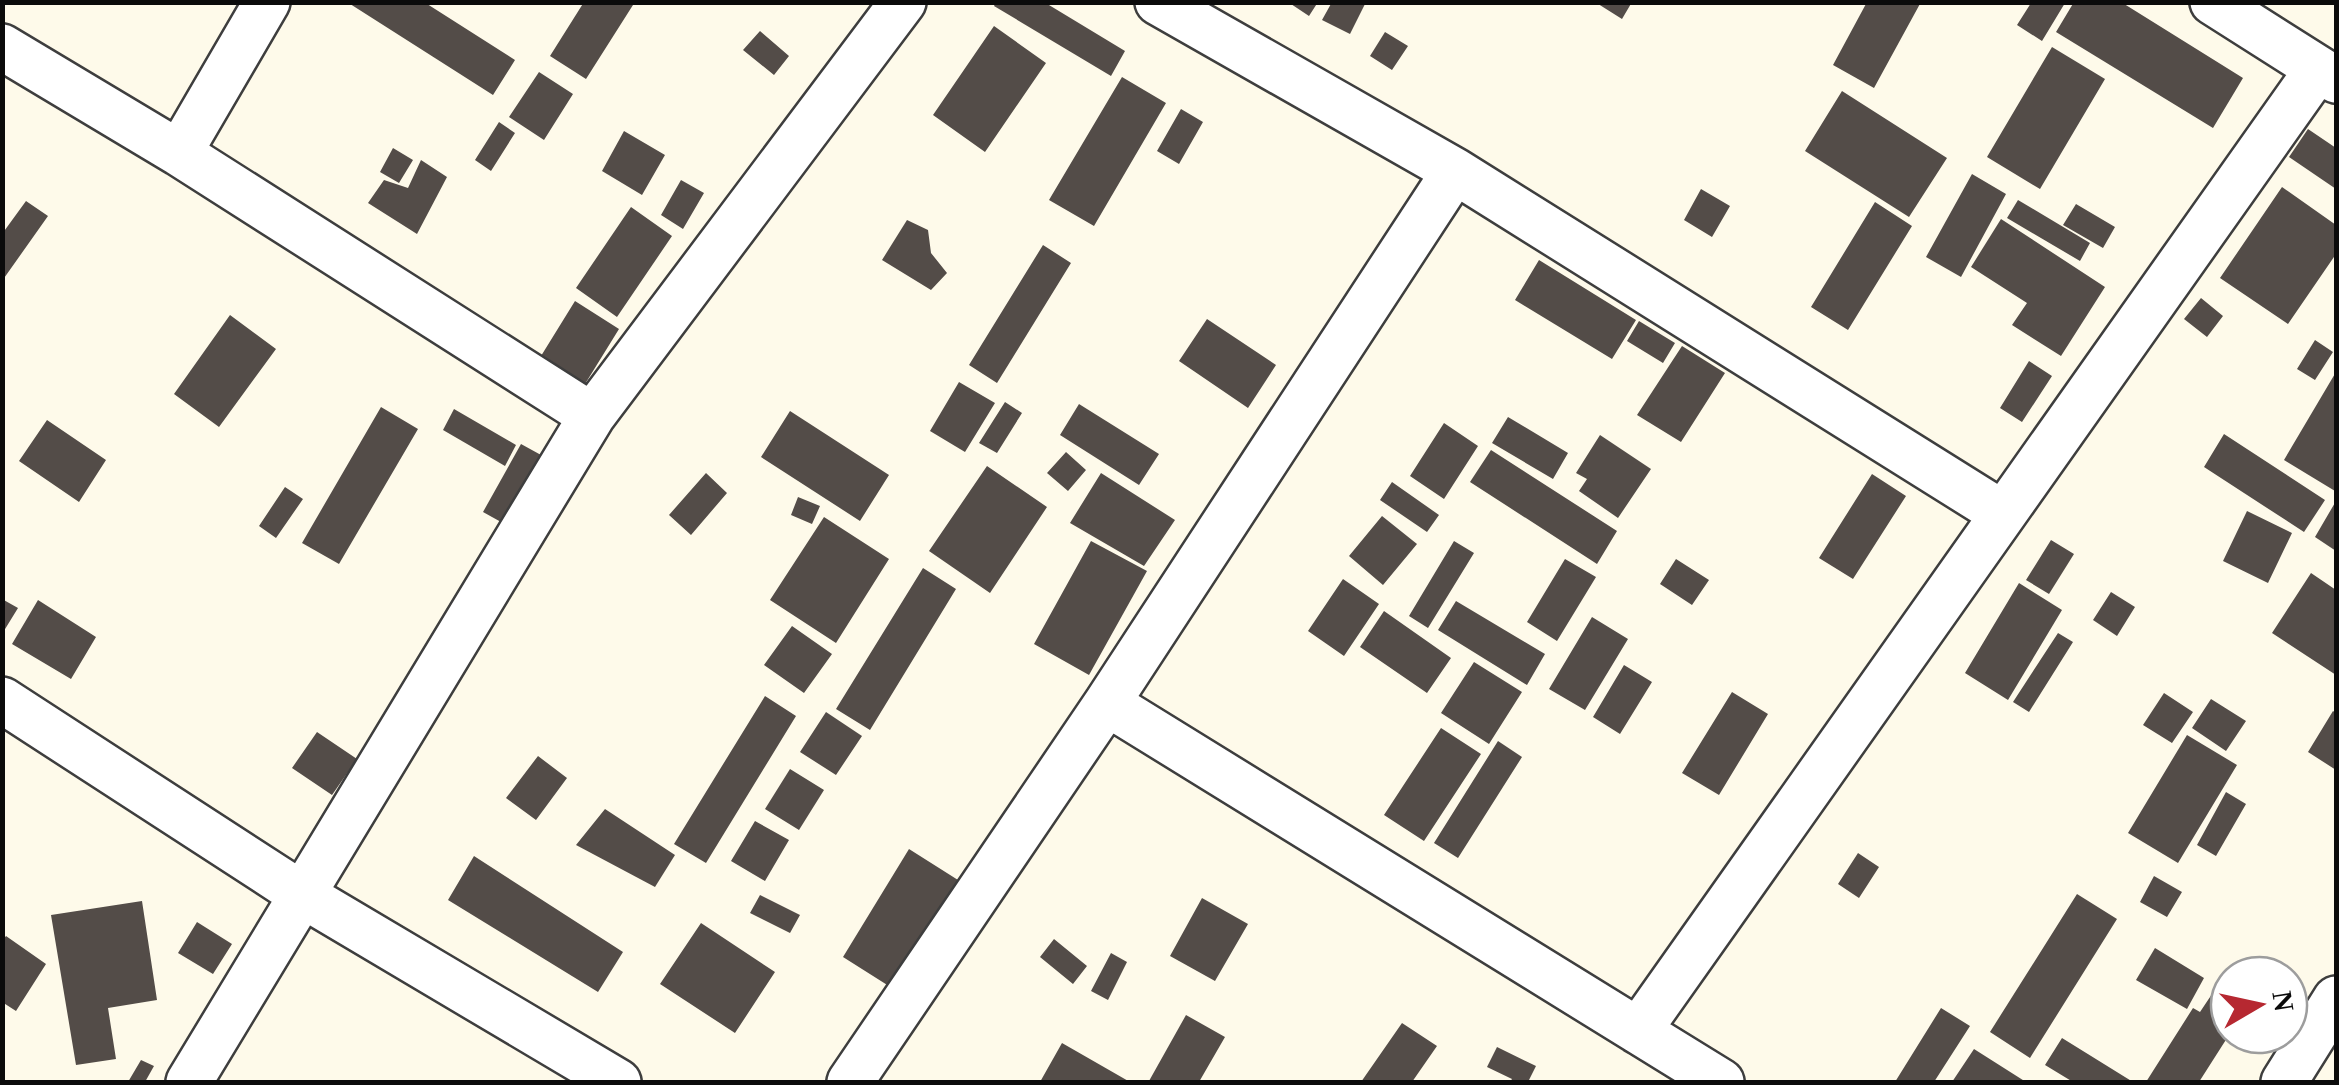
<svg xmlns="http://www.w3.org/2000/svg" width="2339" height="1085" font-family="Georgia,serif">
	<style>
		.building { fill: #534c48 }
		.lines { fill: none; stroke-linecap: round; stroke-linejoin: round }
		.minor-casing { stroke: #3e3e3e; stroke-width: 50 }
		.minor { stroke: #fff; stroke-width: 45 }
	</style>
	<rect width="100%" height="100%" fill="#fefaea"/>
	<!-- building -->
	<path class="building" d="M 347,2 L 424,2 L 515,60 L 493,95 Z
		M 584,2 L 629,2 L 633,5 L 586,79 L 550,56 Z
		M 996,2 L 1044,2 L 1125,51 L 1111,76 L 994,6 Z
		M 1288,2 L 1318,2 L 1309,16 Z
		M 1332,2 L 1366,2 L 1350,34 L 1322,20 Z
		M 1595,2 L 1632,2 L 1622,19 Z
		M 1867,2 L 1921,2 L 1874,88 L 1833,65 Z
		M 2074,2 L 2121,2 L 2243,78 L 2213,128 L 2056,32 Z
		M 2031,3 L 2065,3 L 2042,41 L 2017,25 Z
		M 994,26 L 1046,63 L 985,152 L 933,115 Z
		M 760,31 L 789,56 L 774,75 L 743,50 Z
		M 1385,32 L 1408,46 L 1392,70 L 1370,56 Z
		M 2052,47 L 2105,79 L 2040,189 L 1987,157 Z
		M 539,72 L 573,94 L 544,140 L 509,117 Z
		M 1122,77 L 1166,103 L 1094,226 L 1049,200 Z
		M 1842,91 L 1947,158 L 1909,217 L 1805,151 Z
		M 1181,109 L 1203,122 L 1179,164 L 1157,151 Z
		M 499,122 L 515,133 L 491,171 L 475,160 Z
		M 2308,129 L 2336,148 L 2336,189 L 2289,157 Z
		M 624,131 L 665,155 L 642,195 L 602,171 Z
		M 393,148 L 413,160 L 399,183 L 380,172 Z
		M 421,160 L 447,177 L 417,234 L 368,203 L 384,180 L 408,188 Z
		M 1972,174 L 2006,194 L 1961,277 L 1926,257 Z
		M 681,180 L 704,193 L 683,229 L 661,215 Z
		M 2282,187 L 2336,225 L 2336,254 L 2288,324 L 2220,278 Z
		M 1701,189 L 1730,206 L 1712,237 L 1684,220 Z
		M 2018,200 L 2090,243 L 2080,261 L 2007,218 Z
		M 26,201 L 48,216 L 2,281 L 2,234 Z
		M 1875,202 L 1912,226 L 1848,330 L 1811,307 Z
		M 2076,204 L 2115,227 L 2103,248 L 2063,225 Z
		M 631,207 L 672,236 L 617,317 L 576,288 Z
		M 2001,219 L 2105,287 L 2061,356 L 2012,325 L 2027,303 L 1971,267 Z
		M 907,220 L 928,230 L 931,253 L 947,273 L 931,290 L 882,260 Z
		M 1043,245 L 1071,263 L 997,383 L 969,365 Z
		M 1539,260 L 1636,320 L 1612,359 L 1515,300 Z
		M 2201,298 L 2223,316 L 2207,337 L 2184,319 Z
		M 575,301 L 619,329 L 585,384 L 541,356 Z
		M 230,315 L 276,349 L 219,427 L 174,394 Z
		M 1207,319 L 1276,365 L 1248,408 L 1179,361 Z
		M 1639,321 L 1675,343 L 1663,363 L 1627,341 Z
		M 2315,340 L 2333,352 L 2315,380 L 2297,369 Z
		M 1682,346 L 1725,373 L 1681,442 L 1637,415 Z
		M 2029,361 L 2052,376 L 2022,422 L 2000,408 Z
		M 2336,372 L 2336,488 L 2335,491 L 2284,460 Z
		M 959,382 L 995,403 L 965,452 L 930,431 Z
		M 1005,402 L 1022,413 L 997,453 L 979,443 Z
		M 1079,404 L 1159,454 L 1139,485 L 1060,435 Z
		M 381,407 L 418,429 L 339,564 L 302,543 Z
		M 454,409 L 516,445 L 505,466 L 443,430 Z
		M 790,411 L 889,475 L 860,521 L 761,457 Z
		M 1508,417 L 1568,453 L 1553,479 L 1492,443 Z
		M 47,420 L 106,460 L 79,502 L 19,461 Z
		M 1444,423 L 1478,446 L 1444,499 L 1410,476 Z
		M 2224,434 L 2325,500 L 2304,532 L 2204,467 Z
		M 1600,435 L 1651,469 L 1618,518 L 1579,491 L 1587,479 L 1576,473 Z
		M 521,444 L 541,455 L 501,522 L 483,512 Z
		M 1491,450 L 1617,531 L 1597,564 L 1470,482 Z
		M 1066,452 L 1086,470 L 1068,491 L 1047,473 Z
		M 987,466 L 1047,507 L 990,593 L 929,551 Z
		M 706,473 L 727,493 L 691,535 L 669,515 Z
		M 1101,473 L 1175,520 L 1144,566 L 1070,523 Z
		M 1872,474 L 1906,496 L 1853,579 L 1819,558 Z
		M 1392,482 L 1439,515 L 1427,532 L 1380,500 Z
		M 285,487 L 303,499 L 276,538 L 259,526 Z
		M 798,497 L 820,506 L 812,524 L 791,515 Z
		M 2336,501 L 2336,551 L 2315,537 Z
		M 2247,511 L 2292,533 L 2268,583 L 2223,561 Z
		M 1382,516 L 1417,544 L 1383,585 L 1349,556 Z
		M 824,517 L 889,559 L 836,643 L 770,600 Z
		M 2051,540 L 2074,554 L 2049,594 L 2026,580 Z
		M 1091,541 L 1147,571 L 1089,675 L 1034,644 Z
		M 1454,541 L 1474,553 L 1428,628 L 1409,616 Z
		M 1565,559 L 1596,577 L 1557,641 L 1527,622 Z
		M 1676,559 L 1709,580 L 1692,605 L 1660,584 Z
		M 923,568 L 956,589 L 870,730 L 836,709 Z
		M 2311,573 L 2336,590 L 2336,675 L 2272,633 Z
		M 1343,579 L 1379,604 L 1344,656 L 1308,631 Z
		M 2019,583 L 2062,610 L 2008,700 L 1965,673 Z
		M 2111,592 L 2135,607 L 2117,636 L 2093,620 Z
		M 2,599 L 18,608 L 2,634 Z
		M 38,600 L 96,637 L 71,679 L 12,644 Z
		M 1456,601 L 1545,654 L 1527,685 L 1438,630 Z
		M 1384,611 L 1451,658 L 1427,693 L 1360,647 Z
		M 1592,617 L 1628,639 L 1585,710 L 1549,689 Z
		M 792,626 L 832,654 L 804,693 L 764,665 Z
		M 2058,633 L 2073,642 L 2029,712 L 2013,702 Z
		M 1474,662 L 1522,692 L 1489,744 L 1441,713 Z
		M 1624,665 L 1652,682 L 1620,734 L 1593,717 Z
		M 1732,692 L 1768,714 L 1719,795 L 1682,773 Z
		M 2164,693 L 2193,712 L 2172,743 L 2143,725 Z
		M 765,696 L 796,716 L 706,863 L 674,844 Z
		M 2211,699 L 2246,721 L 2226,751 L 2192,728 Z
		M 2333,711 L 2336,713 L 2336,770 L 2308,752 Z
		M 826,712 L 862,736 L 836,775 L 800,752 Z
		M 1441,728 L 1481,754 L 1424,841 L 1384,815 Z
		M 317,732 L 357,759 L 332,795 L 292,768 Z
		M 2187,735 L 2237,765 L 2178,863 L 2128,833 Z
		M 1498,741 L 1522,757 L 1458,858 L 1434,843 Z
		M 538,756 L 567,778 L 536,820 L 506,798 Z
		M 790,769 L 824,790 L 799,830 L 765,809 Z
		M 2226,792 L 2246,804 L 2216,856 L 2197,845 Z
		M 605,809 L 675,855 L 655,887 L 576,845 Z
		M 755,821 L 789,840 L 765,881 L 731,861 Z
		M 909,849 L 958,880 L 892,988 L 843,957 Z
		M 1858,853 L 1879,867 L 1859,898 L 1838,884 Z
		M 474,856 L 623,952 L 598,992 L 448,900 Z
		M 2154,876 L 2182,892 L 2167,917 L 2140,902 Z
		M 2077,894 L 2117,919 L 2030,1058 L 1990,1032 Z
		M 760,895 L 800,915 L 790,933 L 750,913 Z
		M 1202,898 L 1248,924 L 1215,981 L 1170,956 Z
		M 142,901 L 157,1000 L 108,1008 L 116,1059 L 76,1065 L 51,915 Z
		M 197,922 L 232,944 L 213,974 L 178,953 Z
		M 701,923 L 775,972 L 735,1033 L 660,984 Z
		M 6,936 L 46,964 L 16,1011 L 2,1002 L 2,941 Z
		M 1054,939 L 1087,966 L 1073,984 L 1040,957 Z
		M 2155,948 L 2204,978 L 2187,1009 L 2136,980 Z
		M 1111,953 L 1127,962 L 1108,1000 L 1091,991 Z
		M 2214,991 L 2229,1001 L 2229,1035 L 2199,1082 L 2146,1082 L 2193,1008 L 2200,1012 Z
		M 1941,1008 L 1970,1026 L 1934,1082 L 1895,1082 Z
		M 1186,1015 L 1225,1037 L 1199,1082 L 1151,1082 L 1149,1081 Z
		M 1402,1023 L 1437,1046 L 1412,1082 L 1361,1082 Z
		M 2062,1038 L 2133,1082 L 2073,1082 L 2045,1065 Z
		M 1062,1043 L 1130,1082 L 1040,1082 Z
		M 1497,1047 L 1536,1066 L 1528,1082 L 1510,1082 L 1512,1079 L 1487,1067 Z
		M 1974,1049 L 2026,1082 L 1952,1082 Z
		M 141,1060 L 154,1066 L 145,1082 L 128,1082 Z"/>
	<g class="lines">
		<!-- minor casing -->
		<g class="minor-casing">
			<path id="minor" d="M 1158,2 L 1455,171 L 2003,514
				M 2213,2 L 2336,80
				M 2,47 L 179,153 L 592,416
				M 179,153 L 267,2
				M 2,700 L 301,894 L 618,1082
				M 1107,703 L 1721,1082
				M 1638,1031 L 2318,69
				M 189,1082 L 592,416 L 903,2
				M 850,1082 L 1107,703 L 1455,171
				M 2284,1082 L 2336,999"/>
		</g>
		<!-- minor -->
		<use href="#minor" class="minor"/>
	</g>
	<!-- border -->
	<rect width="2339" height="1085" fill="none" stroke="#0b0b0b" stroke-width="10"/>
	<!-- north arrow -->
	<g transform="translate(2259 1005) rotate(81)"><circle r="48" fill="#ffffff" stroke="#9d9d9d" stroke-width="2.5"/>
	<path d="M0-8L18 38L0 25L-18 38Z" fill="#b62831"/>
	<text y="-15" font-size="28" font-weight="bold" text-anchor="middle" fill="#0b0b0b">N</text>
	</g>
</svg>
